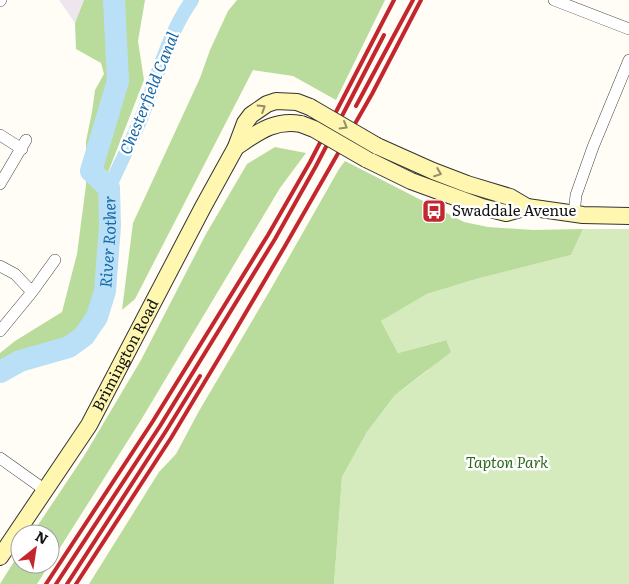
<svg xmlns="http://www.w3.org/2000/svg" width="629" height="584" font-family="Literata,serif">
	<style>
		.industrial { fill: #eee6ef }
		.green { fill: #d5ebbd }
		.forest { fill: #b9dc9c }
		.lines { fill: none; stroke-linecap: round; stroke-linejoin: round }
		.canal { stroke: #b9e0f7; stroke-width: 14 }
		.river { stroke: #b9e0f7; stroke-width: 22 }
		.minor-casing { stroke: #444; stroke-width: 12 }
		.secondary-casing { stroke: #333; stroke-width: 18 }
		.minor { stroke: #fff; stroke-width: 11 }
		.secondary { stroke: #fff6b0; stroke-width: 16 }
		.rail { stroke: #c4262e; stroke-width: 4 }
		.secondary-bridge-casing { stroke: #333; stroke-width: 18; stroke-linecap: butt }
		.secondary-bridge { stroke: #fff6b0; stroke-width: 16 }
		.oneway { stroke: #948f68 }
		.labels { text-anchor: middle; stroke-width: 5; stroke-linejoin: round; paint-order: stroke }
		.poi-label { font-size: 15px; fill: #111; stroke: #fff; text-anchor: start }
		.street-label { font-size: 15px; fill: #111; stroke: #fff }
		.park-label { font-size: 15px; font-style: italic; fill: #2f6b1f; stroke: #fff }
		.water-label { font-size: 16px; font-style: italic; fill: #1768a6; stroke: #fff }
	</style>
	<rect width="100%" height="100%" fill="#fffdf5"/>
	<!-- industrial -->
	<path class="industrial" d="M 58,0 L 84,0 L 75,23 L 59,0 Z"/>
	<!-- green -->
	<path class="green" d="M 583,229 L 629,229 L 629,584 L 334,584 L 342,477 L 367,432 L 395,395 L 427,371 L 445,340 L 398,353 L 381,321 L 427,294 L 476,279 L 571,255 Z"/>
	<!-- forest -->
	<path class="forest" d="M 84,0 L 145,0 L 138,41 L 144,80 L 107,175 L 102,257 L 92,311 L 67,339 L 22,354 L 0,366 L 0,353 L 15,341 L 62,312 L 77,254 L 86,185 L 86,141 L 92,112 L 95,90 L 104,74 L 101,63 L 76,49 L 75,23 Z
		M 237,0 L 385,0 L 336,100 L 293,76 L 253,70 L 135,299 L 122,310 L 133,223 L 200,78 L 210,50 L 228,11 Z
		M 275,147 L 306,153 L 280,188 L 141,420 L 37,584 L 0,584 L 20,552 L 20,564 L 50,564 L 50,534 L 32,534 L 84,456 L 141,360 L 206,234 L 247,164 Z
		M 345,161 L 464,222 L 488,227 L 533,230 L 583,229 L 571,255 L 476,279 L 427,294 L 381,321 L 398,353 L 446,340 L 451,352 L 395,395 L 367,432 L 342,477 L 334,584 L 89,584 L 159,472 L 176,454 L 199,411 L 272,287 L 339,169 Z"/>
	<g class="lines">
		<!-- canal -->
		<path class="canal" d="M 109,188 C 119,166 130,144 140,121 C 157,80 166,37 192,0"/>
		<!-- river -->
		<path class="river" id="s1" d="M 0,372 L 20,361 L 69,347 L 84,336 L 97,317 L 105,291 L 110,226 L 109,188 L 91,171 L 118,81 L 114,0"/>
		<!-- minor casing -->
		<g class="minor-casing">
			<path id="minor" d="M 554,0 L 629,29
				M 0,1 L 1,0
				M 0,135 L 22,149
				M 0,184 L 26,140
				M 574,214 L 576,195 L 593,147 L 629,60
				M 0,266 L 15,274 L 32,292 L 0,331
				M 32,292 L 55,260
				M 0,458 L 45,490"/>
		</g>
		<!-- secondary casing -->
		<g class="secondary-casing">
			<g id="secondary">
				<path d="M 377,146 L 433,171 L 467,184 L 510,197 L 527,207 L 583,215 L 629,216"/>
				<path d="M 236,147 C 257,133 274,119 301,124"/>
				<path d="M 366,159 L 411,181 L 482,207 L 506,213 L 527,207"/>
				<path id="s2" d="M 0,557 L 89,425 L 203,207 L 236,147 L 245,123 L 251,115 L 267,104 L 276,101 L 297,102 L 310,107"/>
			</g>
		</g>
		<!-- minor -->
		<use href="#minor" class="minor"/>
		<!-- secondary -->
		<use href="#secondary" class="secondary"/>
		<!-- rail -->
		<path class="rail" d="M 356,106 L 413,0
			M 46,584 L 153,421 L 268,235 L 310,162 L 394,0
			M 56,584 L 160,426 L 275,239 L 316,166 L 384,35
			M 67,584 L 166,431 L 200,376
			M 76,584 L 171,438 L 225,348 L 285,246 L 372,94 L 421,0"/>
		<!-- secondary-bridge casing -->
		<g class="secondary-bridge-casing">
			<path id="secondary-bridge" d="M 310,107 L 377,146
				M 301,124 L 314,129 L 366,159"/>
		</g>
		<!-- secondary-bridge -->
		<use href="#secondary-bridge" class="secondary-bridge"/>
	</g>
	<!-- one-way arrows -->
	<defs><path id="oneway-chevron" d="M-2-3.5L2.5 0L-2 3.5" fill="none" stroke-width="1.6" stroke-linecap="round" stroke-linejoin="round" transform="scale(1.25)"/></defs>
	<g class="oneway">
		<use href="#oneway-chevron" transform="translate(262 108) rotate(-32)"/>
		<use href="#oneway-chevron" transform="translate(344 126) rotate(30)"/>
		<use href="#oneway-chevron" transform="translate(438 173) rotate(21)"/>
	</g>
	<!-- icons -->
	<defs>
		<g id="bus-square" transform="scale(1.25)"><rect x="-9" y="-9" width="18" height="18" rx="4" fill="#c4262e" stroke="#fff"/><path d="M-5-6H5V4H4V6H2V4H-2V6H-4V4H-5ZM-3.5-4V0h7V-4ZM-3.5 1.2v1.5H-2V1.2ZM2 1.2v1.5H3.5V1.2Z" fill="#fff"/></g>
	</defs>
	<g fill-rule="evenodd">
		<use href="#bus-square" x="434" y="211"/>
	</g>
	<g class="labels">
		<!-- poi labels -->
		<g class="poi-label">
			<text x="452" y="216">Swaddale Avenue</text>
		</g>
		<!-- street labels -->
		<g class="street-label">
			<text dy="5" stroke="none"><textPath href="#s2" startOffset="238">Brimington Road</textPath></text>
		</g>
		<!-- park labels -->
		<g class="park-label">
			<text x="507" y="468">Tapton Park</text>
		</g>
		<!-- water labels -->
		<g class="water-label">
			<text transform="translate(149 93) rotate(-68)" y="6">Chesterfield Canal</text>
			<text dy="6" stroke="none"><textPath href="#s1" startOffset="192">River Rother</textPath></text>
		</g>
	</g>
	<!-- north arrow -->
	<g transform="translate(35 549) rotate(30)"><circle r="24" fill="#ffffff" stroke="#a0a0a0"/>
	<path d="M0-4L9 19L0 12L-9 19Z" fill="#c4262e"/>
	<text y="-8" font-size="14" font-weight="bold" text-anchor="middle" fill="#111111">N</text>
	</g>
</svg>
